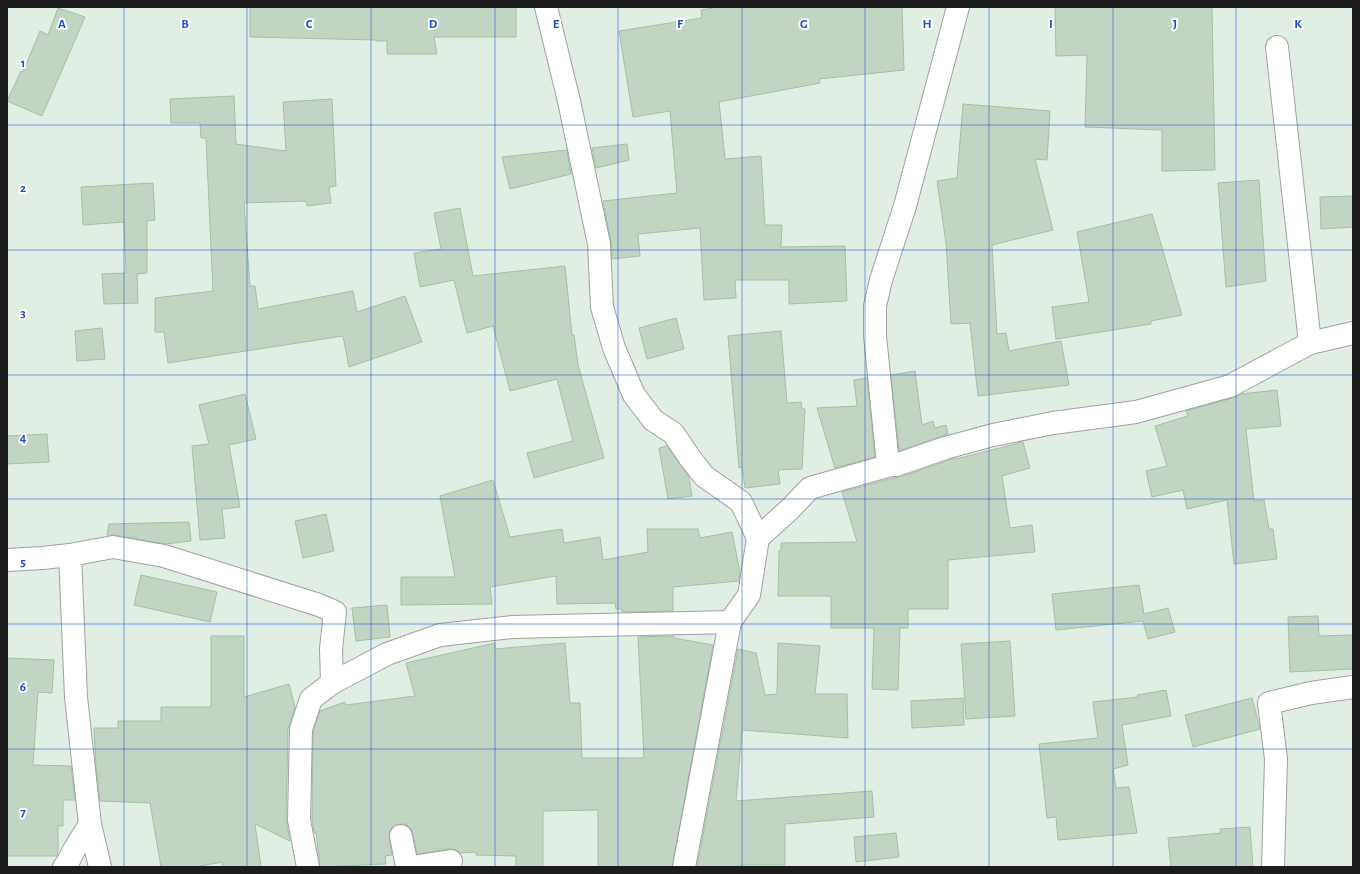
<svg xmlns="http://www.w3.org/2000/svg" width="1360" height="874" font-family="'Alegreya Sans',sans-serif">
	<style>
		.building { fill: #c1d5c2; stroke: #a2c0a3 }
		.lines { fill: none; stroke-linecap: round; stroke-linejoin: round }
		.minor-casing { stroke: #a0a0a0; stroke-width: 24 }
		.minor { stroke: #fff; stroke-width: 22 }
		.grid { fill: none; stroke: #1d4ed8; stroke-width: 1; stroke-opacity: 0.55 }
		.grid-label { font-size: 13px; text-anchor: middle; font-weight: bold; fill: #1d4ed8; stroke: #fff; stroke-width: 4; stroke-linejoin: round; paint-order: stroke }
	</style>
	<rect width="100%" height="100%" fill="#e1eee4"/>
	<!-- building -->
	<path class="building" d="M 250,7 L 516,7 L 516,37 L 434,37 L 437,54 L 387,54 L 387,41 L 376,41 L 376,40 L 250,37 Z
		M 718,7 L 902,7 L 904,70 L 819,79 L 820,83 L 719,102 L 725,159 L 761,156 L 765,225 L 782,225 L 781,247 L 845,246 L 847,301 L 789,304 L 789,280 L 735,280 L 736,298 L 704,300 L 700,228 L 638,234 L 640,256 L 612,259 L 611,242 L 603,201 L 677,193 L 670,111 L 633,117 L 619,31 L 702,18 L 701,10 Z
		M 1055,7 L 1212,7 L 1215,170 L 1162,171 L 1162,130 L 1085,127 L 1087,55 L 1056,56 Z
		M 58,8 L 85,17 L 42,116 L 7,101 L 21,71 L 23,72 L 40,31 L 48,35 Z
		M 234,96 L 236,144 L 286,151 L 283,102 L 332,99 L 336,186 L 329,187 L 331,203 L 307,206 L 306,201 L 244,203 L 250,286 L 255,286 L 258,309 L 353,291 L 357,312 L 405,296 L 422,342 L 349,367 L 343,336 L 168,363 L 164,332 L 155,332 L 155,298 L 213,291 L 206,138 L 201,138 L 200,123 L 171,123 L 170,99 Z
		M 963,104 L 1050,111 L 1047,160 L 1035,159 L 1053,230 L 992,245 L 997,334 L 1006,333 L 1009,351 L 1061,341 L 1069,385 L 978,396 L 970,323 L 951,324 L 946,243 L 937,181 L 957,178 Z
		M 627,144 L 629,160 L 596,168 L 592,148 Z
		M 567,150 L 571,174 L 510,189 L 502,157 Z
		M 1259,180 L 1266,281 L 1226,287 L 1218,183 Z
		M 153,183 L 155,220 L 147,221 L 147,273 L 137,274 L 138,303 L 104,304 L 102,274 L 126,273 L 124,222 L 83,225 L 81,187 Z
		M 1353,196 L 1353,227 L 1321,229 L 1320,197 Z
		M 460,208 L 473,276 L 565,266 L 572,335 L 574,335 L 578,365 L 604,458 L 534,478 L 527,453 L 573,441 L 557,379 L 510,391 L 493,326 L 467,333 L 454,280 L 420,287 L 414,253 L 441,249 L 434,213 Z
		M 1152,214 L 1182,315 L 1151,321 L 1151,324 L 1056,339 L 1052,307 L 1089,302 L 1077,232 Z
		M 676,318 L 684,349 L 647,359 L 639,328 Z
		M 102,328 L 105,359 L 77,361 L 75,331 Z
		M 781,331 L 787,403 L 801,402 L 802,409 L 805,409 L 802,469 L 778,470 L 780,484 L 745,488 L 742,467 L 739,468 L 728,336 Z
		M 915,371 L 922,425 L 933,421 L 935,428 L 946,425 L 948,434 L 899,451 L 891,375 Z
		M 867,378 L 875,457 L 835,468 L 817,408 L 857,406 L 854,380 Z
		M 1277,390 L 1281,426 L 1246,429 L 1254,501 L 1264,500 L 1269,529 L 1273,529 L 1277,559 L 1234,564 L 1227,500 L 1187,509 L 1183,490 L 1152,497 L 1146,471 L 1167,466 L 1155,426 L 1188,416 L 1186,411 L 1233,398 L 1241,394 Z
		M 245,394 L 256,439 L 229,445 L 240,507 L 222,509 L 225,538 L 200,540 L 192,446 L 209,444 L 199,405 Z
		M 47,434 L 49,462 L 7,464 L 7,436 Z
		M 1023,442 L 1030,468 L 1002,476 L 1010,528 L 1032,525 L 1035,552 L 948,560 L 948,609 L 908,609 L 908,628 L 900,628 L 898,690 L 872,689 L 874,628 L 831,628 L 831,596 L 778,596 L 779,551 L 781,551 L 781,543 L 857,542 L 842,492 L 893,478 L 900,477 L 949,460 L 956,458 L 956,459 Z
		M 667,446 L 689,477 L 692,496 L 668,499 L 659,448 Z
		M 493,480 L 510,537 L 562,529 L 564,543 L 600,537 L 603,560 L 648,552 L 647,529 L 698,529 L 700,538 L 732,532 L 740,572 L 739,581 L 673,587 L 673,611 L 622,612 L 622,609 L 616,609 L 615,603 L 557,604 L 556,576 L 490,587 L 492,604 L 401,605 L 401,577 L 455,577 L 440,496 Z
		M 326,514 L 334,551 L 303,558 L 295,521 Z
		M 189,522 L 191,541 L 165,544 L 115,535 L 107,535 L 109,524 Z
		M 141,575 L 217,592 L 210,622 L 134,605 Z
		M 1139,585 L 1144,614 L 1168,608 L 1175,632 L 1148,639 L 1143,621 L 1056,630 L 1052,594 Z
		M 387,605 L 390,637 L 356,641 L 352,608 Z
		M 1318,616 L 1319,636 L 1353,635 L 1353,669 L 1290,672 L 1288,617 Z
		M 211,636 L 244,636 L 244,697 L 289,684 L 295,707 L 288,729 L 286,820 L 290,841 L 255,824 L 261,867 L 222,867 L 222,862 L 195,867 L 161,867 L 150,803 L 100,801 L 96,766 L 94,728 L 118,728 L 118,721 L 161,721 L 161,707 L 211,707 Z
		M 674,636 L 674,638 L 713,645 L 672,867 L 598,867 L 598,810 L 543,811 L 543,867 L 516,867 L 516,856 L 476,855 L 476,852 L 460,853 L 455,849 L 449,849 L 417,854 L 413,834 L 411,828 L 405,824 L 399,824 L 393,826 L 389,832 L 389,838 L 392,855 L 385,856 L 386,864 L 320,867 L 316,832 L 314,833 L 312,819 L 313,731 L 320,711 L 345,702 L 346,705 L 415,696 L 406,663 L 495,643 L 495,649 L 565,643 L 570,703 L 580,703 L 582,758 L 644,758 L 638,637 Z
		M 1010,641 L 1015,716 L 966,719 L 961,644 Z
		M 778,643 L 820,646 L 815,694 L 847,694 L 848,738 L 742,730 L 736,801 L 872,791 L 874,817 L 785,824 L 785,865 L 739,865 L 739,867 L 697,867 L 738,649 L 756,653 L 765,695 L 777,694 Z
		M 7,658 L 54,660 L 52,693 L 38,692 L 33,765 L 71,766 L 75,800 L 63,800 L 63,826 L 58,826 L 58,854 L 57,856 L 7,856 Z
		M 1166,690 L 1171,716 L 1122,725 L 1128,765 L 1113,769 L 1116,788 L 1129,787 L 1137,833 L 1058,840 L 1056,817 L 1047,818 L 1039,744 L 1098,738 L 1093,702 L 1138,697 L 1137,695 Z
		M 963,698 L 964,725 L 912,728 L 911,701 Z
		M 1252,698 L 1260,729 L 1193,747 L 1185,715 Z
		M 1250,827 L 1253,867 L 1171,867 L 1168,838 L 1221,833 L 1220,829 Z
		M 896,833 L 899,857 L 856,862 L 854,837 Z"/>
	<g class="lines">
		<!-- minor casing -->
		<g class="minor-casing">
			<path id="minor" d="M 546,7 L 569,101 L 599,244 L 602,307 L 614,348 L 634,395 L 647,412 L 653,420 L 673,433 L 690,458 L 704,476 L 741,502 L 758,538
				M 1277,47 L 1310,343
				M 891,465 L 887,455 L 875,336 L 875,306 L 881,280 L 905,206 L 958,7
				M 7,560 L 42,558 L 70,555 L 113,547 L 164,556 L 319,605 L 335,612 L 331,649 L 332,683
				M 90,824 L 100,867
				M 401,836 L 407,867
				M 64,867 L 67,864 L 74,850 L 90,824 L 76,697 L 70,555
				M 308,867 L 299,820 L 301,729 L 311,699 L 332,683 L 387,654 L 440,635 L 512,627 L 730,622
				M 412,867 L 451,861
				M 684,867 L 730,622 L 749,595 L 758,538 L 790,509 L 810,488 L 891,465 L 896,465 L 945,448 L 993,435 L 1053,423 L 1136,412 L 1230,386 L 1310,343 L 1353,333
				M 1273,867 L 1276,759 L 1269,703 L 1311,693 L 1353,687"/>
		</g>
		<!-- minor -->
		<use href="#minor" class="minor"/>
	</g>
	<!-- grid -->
	<path class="grid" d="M 124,7 L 124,867M 247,7 L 247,867M 371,7 L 371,867M 495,7 L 495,867M 618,7 L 618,867M 742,7 L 742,867M 865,7 L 865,867M 989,7 L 989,867M 1113,7 L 1113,867M 1236,7 L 1236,867M 7,125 L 1353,125M 7,250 L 1353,250M 7,375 L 1353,375M 7,499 L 1353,499M 7,624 L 1353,624M 7,749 L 1353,749"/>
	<g class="grid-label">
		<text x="62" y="28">A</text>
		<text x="185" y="28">B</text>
		<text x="309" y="28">C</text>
		<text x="433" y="28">D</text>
		<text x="556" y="28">E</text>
		<text x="680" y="28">F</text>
		<text x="804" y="28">G</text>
		<text x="927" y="28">H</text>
		<text x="1051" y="28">I</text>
		<text x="1175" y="28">J</text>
		<text x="1298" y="28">K</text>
		<text x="23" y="67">1</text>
		<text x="23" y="192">2</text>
		<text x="23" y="317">3</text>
		<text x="23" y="442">4</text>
		<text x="23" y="566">5</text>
		<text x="23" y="691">6</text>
		<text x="23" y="816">7</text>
	</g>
	<!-- border -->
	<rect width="1360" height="874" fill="none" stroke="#1c1c1c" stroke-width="16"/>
</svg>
